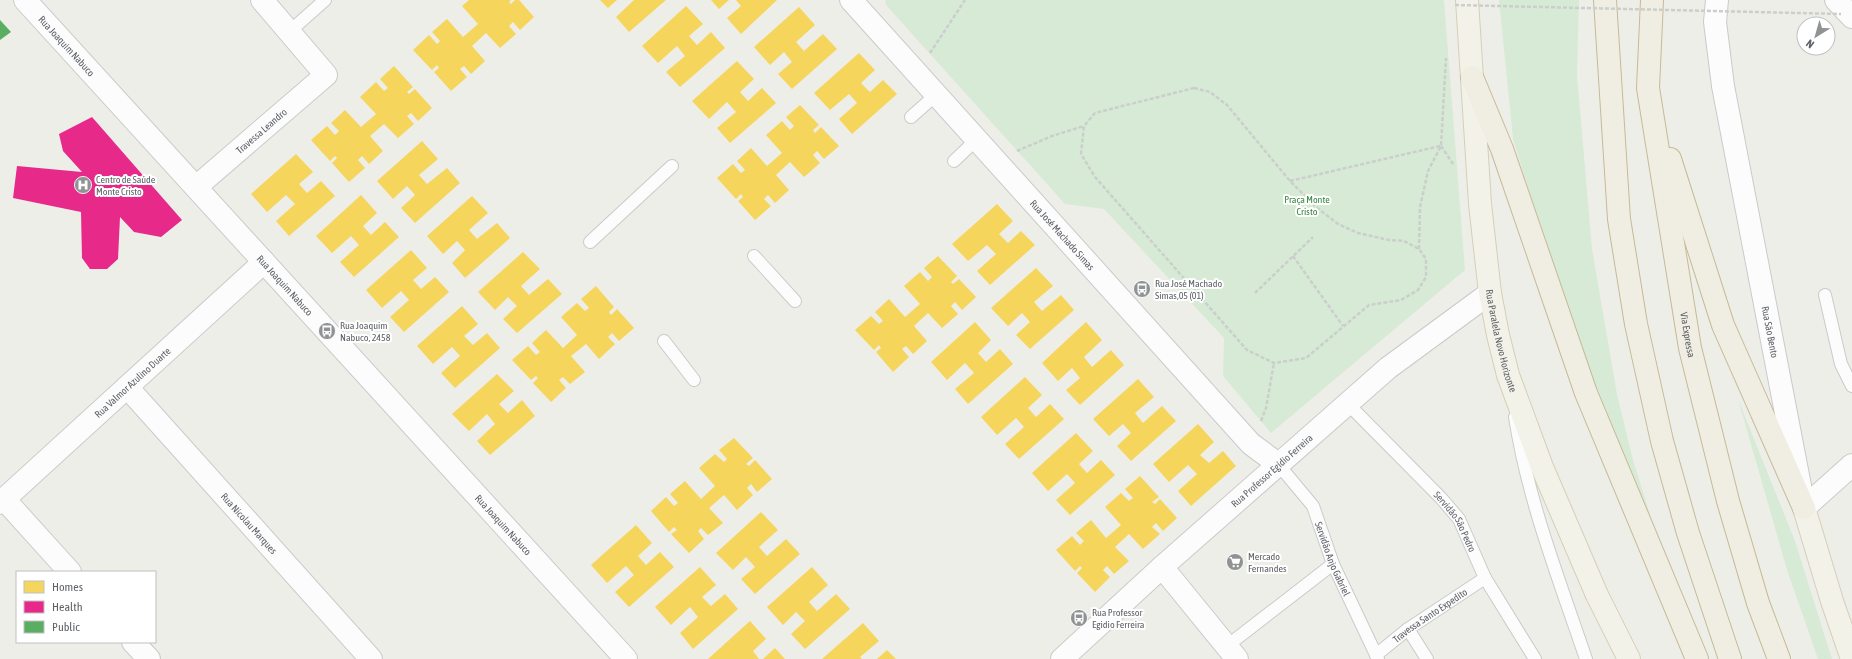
<svg xmlns="http://www.w3.org/2000/svg" width="1852" height="659" font-family="'Asap Condensed',sans-serif">
	<style>
		.green { fill: #d7ead6 }
		.homes { fill: #f6d55c }
		.health { fill: #e7298a }
		.public { fill: #5aae61 }
		.lines { fill: none; stroke-linecap: round; stroke-linejoin: round }
		.service-casing { stroke: #cacaca; stroke-width: 14 }
		.minor-casing { stroke: #cacaca; stroke-width: 24 }
		.tertiary-casing { stroke: #cacaca; stroke-width: 24 }
		.secondary-casing { stroke: #c9caca; stroke-width: 24 }
		.primary-casing { stroke: #d5cfb8; stroke-width: 24 }
		.motorway-casing { stroke: #c6ba96; stroke-width: 24 }
		.path { stroke: #cacfcc; stroke-width: 2.5; stroke-dasharray: 4 2; stroke-linecap: butt }
		.service { stroke: #fcfcfc; stroke-width: 12 }
		.minor { stroke: #fcfcfc; stroke-width: 22 }
		.tertiary { stroke: #fcfcfc; stroke-width: 22 }
		.secondary { stroke: #fcfcfc; stroke-width: 22 }
		.primary { stroke: #f3f2e9; stroke-width: 22 }
		.motorway { stroke: #f0ede2; stroke-width: 22 }
		.path-bridge { stroke: #cacfcc; stroke-width: 2.5; stroke-dasharray: 4 2; stroke-linecap: butt }
		.labels { text-anchor: middle; stroke-width: 4; stroke-linejoin: round; paint-order: stroke }
		.street-label { font-size: 10px; fill: #5e6267; stroke: #fff }
		.poi-label { font-size: 10px; fill: #5e6267; stroke: #fff; text-anchor: start }
		.park-label { font-size: 10px; fill: #378540; stroke: #fff }
	</style>
	<rect width="100%" height="100%" fill="#eeeee9"/>
	<!-- green -->
	<path class="green" d="M 885,0 L 1444,0 L 1465,270 L 1271,433 L 1223,376 L 1224,338 L 1104,209 L 1065,204 L 886,5 Z
		M 1499,0 L 1579,0 L 1577,75 L 1592,249 L 1617,394 L 1633,460 L 1661,550 L 1628,481 L 1550,260 L 1513,139 Z
		M 1738,399 L 1795,541 L 1832,659 L 1818,659 L 1787,570 Z"/>
	<!-- homes -->
	<path class="homes" d="M 469,0 L 511,0 L 509,2 L 511,4 L 515,0 L 519,0 L 534,17 L 520,30 L 513,22 L 509,26 L 516,34 L 500,48 L 486,33 L 472,46 L 485,61 L 471,74 L 464,66 L 460,69 L 467,77 L 451,91 L 434,72 L 439,68 L 437,65 L 432,70 L 413,50 L 429,35 L 437,44 L 440,41 L 432,32 L 447,19 L 463,37 L 478,24 L 462,6 Z
		M 600,0 L 617,0 L 608,8 Z
		M 634,0 L 666,0 L 629,32 L 616,17 Z
		M 711,0 L 729,0 L 719,9 Z
		M 736,0 L 777,0 L 741,34 L 727,18 L 741,6 Z
		M 686,6 L 703,24 L 689,36 L 697,45 L 711,32 L 725,48 L 680,87 L 666,72 L 685,56 L 677,46 L 658,63 L 642,46 Z
		M 799,7 L 815,25 L 796,42 L 804,51 L 823,34 L 837,49 L 792,89 L 778,74 L 792,62 L 784,52 L 770,65 L 754,47 Z
		M 859,53 L 875,70 L 861,83 L 870,92 L 883,80 L 897,94 L 852,134 L 839,119 L 857,103 L 849,94 L 830,110 L 814,93 Z
		M 737,61 L 754,79 L 740,92 L 748,101 L 762,88 L 776,103 L 730,143 L 717,128 L 736,112 L 727,102 L 709,119 L 692,101 Z
		M 394,66 L 413,87 L 407,92 L 409,94 L 415,89 L 432,108 L 418,121 L 411,113 L 407,116 L 414,124 L 398,138 L 384,124 L 370,136 L 383,151 L 369,164 L 362,156 L 358,160 L 365,168 L 349,182 L 332,163 L 337,158 L 335,156 L 330,161 L 311,140 L 327,126 L 335,135 L 339,131 L 331,123 L 345,110 L 361,127 L 376,114 L 360,97 L 376,82 L 384,91 L 388,88 L 380,79 Z
		M 800,105 L 819,125 L 813,130 L 815,133 L 821,127 L 839,146 L 824,159 L 817,151 L 813,155 L 820,163 L 804,177 L 790,162 L 776,175 L 789,190 L 775,203 L 768,195 L 764,199 L 771,206 L 755,220 L 738,201 L 743,197 L 741,194 L 736,199 L 717,178 L 733,164 L 741,173 L 745,170 L 737,161 L 751,148 L 767,166 L 782,153 L 766,135 L 782,121 L 790,130 L 794,126 L 786,117 Z
		M 422,141 L 438,159 L 419,175 L 427,184 L 447,168 L 460,183 L 415,223 L 401,208 L 415,195 L 407,186 L 393,199 L 377,181 Z
		M 296,154 L 313,172 L 299,184 L 307,193 L 321,181 L 335,196 L 289,236 L 276,221 L 295,204 L 286,195 L 267,212 L 251,194 Z
		M 361,195 L 377,213 L 363,226 L 371,235 L 385,222 L 399,237 L 354,277 L 340,262 L 359,245 L 351,236 L 332,253 L 316,236 Z
		M 472,196 L 488,213 L 469,230 L 477,239 L 497,223 L 510,238 L 465,278 L 452,263 L 465,250 L 457,241 L 443,254 L 427,236 Z
		M 997,204 L 1013,221 L 999,234 L 1008,243 L 1021,231 L 1035,245 L 990,285 L 977,271 L 996,254 L 987,245 L 968,261 L 952,244 Z
		M 411,250 L 427,268 L 413,280 L 421,289 L 435,277 L 449,292 L 404,332 L 390,317 L 409,300 L 401,291 L 382,308 L 366,290 Z
		M 523,252 L 540,269 L 521,286 L 529,295 L 548,279 L 562,294 L 517,333 L 503,319 L 517,306 L 508,297 L 495,310 L 478,292 Z
		M 938,256 L 957,276 L 951,282 L 953,284 L 959,279 L 976,297 L 962,310 L 955,302 L 951,306 L 958,314 L 942,328 L 928,313 L 914,326 L 927,341 L 913,354 L 906,346 L 902,349 L 909,357 L 893,372 L 876,352 L 881,348 L 879,345 L 874,350 L 855,330 L 871,316 L 879,324 L 883,321 L 875,312 L 889,299 L 905,317 L 920,304 L 904,286 L 920,272 L 928,281 L 932,277 L 924,268 Z
		M 1036,268 L 1053,286 L 1034,302 L 1042,311 L 1061,295 L 1074,310 L 1030,349 L 1016,335 L 1030,322 L 1022,313 L 1008,326 L 991,308 Z
		M 596,286 L 614,307 L 609,312 L 611,315 L 617,309 L 634,328 L 619,341 L 612,333 L 608,337 L 615,344 L 599,359 L 586,344 L 571,356 L 585,372 L 570,384 L 563,377 L 559,380 L 566,388 L 551,402 L 533,383 L 538,378 L 536,376 L 531,380 L 512,360 L 528,346 L 536,355 L 540,352 L 532,343 L 546,330 L 563,348 L 577,335 L 561,317 L 577,303 L 585,311 L 589,308 L 581,299 Z
		M 462,306 L 478,324 L 464,336 L 473,345 L 487,333 L 500,348 L 455,388 L 441,373 L 460,356 L 452,347 L 433,364 L 417,346 Z
		M 975,322 L 991,340 L 978,353 L 986,362 L 1000,349 L 1013,364 L 968,404 L 955,389 L 974,373 L 965,363 L 947,380 L 931,362 Z
		M 1086,322 L 1102,340 L 1084,357 L 1092,367 L 1111,350 L 1124,365 L 1080,405 L 1066,390 L 1080,378 L 1072,368 L 1058,381 L 1042,363 Z
		M 497,374 L 514,391 L 499,404 L 508,413 L 522,400 L 535,416 L 490,455 L 477,441 L 495,424 L 487,414 L 469,431 L 452,414 Z
		M 1025,377 L 1042,395 L 1028,408 L 1036,417 L 1050,404 L 1064,419 L 1019,459 L 1005,444 L 1024,427 L 1016,418 L 997,435 L 981,417 Z
		M 1138,379 L 1154,397 L 1135,413 L 1143,423 L 1162,406 L 1176,421 L 1131,461 L 1117,446 L 1131,433 L 1123,424 L 1109,436 L 1093,419 Z
		M 1198,424 L 1214,442 L 1200,455 L 1209,463 L 1223,451 L 1236,466 L 1191,506 L 1178,491 L 1197,474 L 1188,465 L 1169,482 L 1153,464 Z
		M 1076,433 L 1093,451 L 1079,464 L 1087,473 L 1101,460 L 1115,475 L 1070,515 L 1056,500 L 1075,483 L 1067,474 L 1048,491 L 1032,473 Z
		M 734,438 L 753,458 L 746,464 L 749,466 L 755,460 L 772,479 L 757,492 L 751,484 L 747,488 L 753,495 L 737,510 L 724,495 L 709,508 L 723,523 L 708,535 L 701,528 L 698,531 L 704,539 L 689,553 L 671,534 L 677,530 L 674,527 L 669,532 L 651,511 L 666,497 L 674,506 L 678,503 L 670,494 L 685,481 L 701,499 L 715,486 L 699,468 L 715,454 L 724,462 L 727,459 L 719,450 Z
		M 1140,476 L 1159,497 L 1152,502 L 1155,504 L 1160,499 L 1177,518 L 1163,531 L 1156,523 L 1152,527 L 1160,534 L 1143,549 L 1129,534 L 1115,547 L 1129,561 L 1114,574 L 1107,566 L 1103,570 L 1110,577 L 1095,592 L 1077,573 L 1082,568 L 1080,566 L 1075,571 L 1056,550 L 1072,536 L 1080,545 L 1084,541 L 1076,533 L 1091,520 L 1106,538 L 1121,525 L 1105,507 L 1121,493 L 1129,501 L 1133,498 L 1125,489 Z
		M 761,512 L 778,530 L 759,547 L 767,556 L 786,539 L 800,554 L 755,594 L 741,579 L 755,567 L 746,557 L 733,570 L 716,553 Z
		M 636,525 L 652,543 L 638,556 L 646,565 L 660,552 L 674,567 L 629,607 L 615,592 L 634,575 L 626,566 L 607,583 L 591,565 Z
		M 700,567 L 716,585 L 702,597 L 711,606 L 725,594 L 738,609 L 693,649 L 680,633 L 698,617 L 690,607 L 671,625 L 655,607 Z
		M 812,567 L 828,585 L 809,602 L 817,611 L 836,594 L 850,609 L 805,649 L 791,634 L 805,621 L 796,612 L 783,625 L 767,607 Z
		M 750,621 L 766,639 L 753,651 L 759,659 L 708,659 Z
		M 863,623 L 879,641 L 860,657 L 862,659 L 822,659 Z
		M 775,648 L 785,659 L 763,659 Z
		M 887,650 L 896,659 L 877,659 Z"/>
	<!-- health -->
	<path class="health" d="M 92,117 L 182,220 L 161,237 L 134,232 L 120,217 L 118,259 L 107,269 L 90,269 L 82,258 L 81,212 L 13,198 L 17,166 L 82,172 L 63,151 L 59,134 Z"/>
	<!-- public -->
	<path class="public" d="M 0,20 L 11,32 L 0,40 Z"/>
	<g class="lines">
		<!-- service casing -->
		<g class="service-casing">
			<g id="service">
				<path d="M 289,32 L 325,0"/>
				<path d="M 911,117 L 937,94"/>
				<path d="M 954,161 L 977,139"/>
				<path d="M 590,242 L 672,166"/>
				<path d="M 754,256 L 795,301"/>
				<path d="M 1825,295 L 1841,364 L 1852,386"/>
				<path d="M 664,341 L 694,380"/>
				<path id="s1" d="M 1348,404 L 1441,498 L 1459,519 L 1485,578 L 1535,659"/>
				<path d="M 1515,417 C 1528,501 1559,579 1586,659"/>
				<path id="s2" d="M 1278,464 L 1313,506 L 1333,564 L 1378,659"/>
				<path d="M 1408,629 L 1427,659"/>
				<path d="M 1227,646 L 1333,564"/>
				<path id="s3" d="M 1376,655 L 1408,629 L 1485,578"/>
			</g>
		</g>
		<!-- minor casing -->
		<g class="minor-casing">
			<g id="minor">
				<path id="s4" d="M 851,0 L 1251,444 L 1278,464"/>
				<path id="s5" d="M 1717,0 L 1715,22 L 1723,86 L 1801,491"/>
				<path d="M 1836,0 L 1852,17"/>
				<path id="s6" d="M 196,187 L 326,75 L 262,0"/>
				<path id="s7" d="M 127,387 L 371,659"/>
				<path d="M 4,499 L 70,572"/>
				<path id="s8" d="M 0,503 L 264,262"/>
				<path d="M 1804,508 L 1852,465"/>
				<path d="M 1162,567 L 1237,659"/>
				<path d="M 133,642 L 149,659"/>
			</g>
		</g>
		<!-- tertiary casing -->
		<g class="tertiary-casing">
			<g id="tertiary">
				<path id="s9" d="M 1062,659 L 1162,567 L 1388,368 L 1490,293"/>
			</g>
		</g>
		<!-- secondary casing -->
		<g class="secondary-casing">
			<g id="secondary">
				<path id="s10" d="M 25,0 L 626,659"/>
			</g>
		</g>
		<!-- primary casing -->
		<g class="primary-casing">
			<g id="primary">
				<path id="s11" d="M 1467,0 L 1480,204 L 1490,293 L 1498,335 L 1508,375 L 1542,467 L 1597,595 L 1629,659"/>
				<path d="M 1804,508 L 1832,601 L 1852,659"/>
			</g>
		</g>
		<!-- motorway casing -->
		<g class="motorway-casing">
			<g id="motorway">
				<path d="M 1605,0 L 1619,219 L 1636,324 L 1662,441 L 1688,533 L 1730,659"/>
				<path id="s12" d="M 1652,0 L 1648,88 L 1690,348 L 1728,501 L 1758,603 L 1779,659"/>
				<path d="M 1472,77 L 1502,149 L 1586,393 L 1697,659"/>
				<path d="M 1670,159 L 1723,325 L 1804,508"/>
			</g>
		</g>
		<!-- path -->
		<path class="path" d="M 930,53 L 965,0
			M 1194,88 L 1210,92 L 1227,105 L 1290,181 L 1316,207 L 1338,224 L 1358,233 L 1389,240 L 1404,241 L 1419,249 L 1426,259 L 1426,277 L 1418,290 L 1401,300 L 1369,305 L 1306,358 L 1274,363 L 1247,350 L 1095,177 L 1081,154 L 1084,126 L 1095,113 Z
			M 1441,146 L 1453,164
			M 1017,151 L 1052,136 L 1084,126
			M 1290,181 L 1440,146
			M 1419,249 L 1420,207 L 1428,171 L 1441,146 L 1446,58
			M 1293,256 L 1343,326
			M 1255,293 L 1313,237
			M 1261,421 L 1266,408 L 1274,363"/>
		<!-- service -->
		<use href="#service" class="service"/>
		<!-- minor -->
		<use href="#minor" class="minor"/>
		<!-- tertiary -->
		<use href="#tertiary" class="tertiary"/>
		<!-- secondary -->
		<use href="#secondary" class="secondary"/>
		<!-- primary -->
		<use href="#primary" class="primary"/>
		<!-- motorway -->
		<use href="#motorway" class="motorway"/>
		<!-- path-bridge -->
		<path class="path-bridge" d="M 1455,5 L 1841,14"/>
	</g>
	<!-- icons -->
	<defs>
		<g id="hospital-disc" transform="scale(0.9)"><circle r="9.5" fill="#909394" stroke="#fff"/><path d="M-5-5h3v3.5h4V-5h3V5h-3V1.5h-4V5h-3Z" fill="#fff"/></g>
		<g id="bus-disc" transform="scale(0.9)"><circle r="9.5" fill="#909394" stroke="#fff"/><path d="M-5-6H5V4H4V6H2V4H-2V6H-4V4H-5ZM-3.5-4V0h7V-4ZM-3.5 1.2v1.5H-2V1.2ZM2 1.2v1.5H3.5V1.2Z" fill="#fff"/></g>
		<g id="supermarket-disc" transform="scale(0.9)"><circle r="9.5" fill="#909394" stroke="#fff"/><path d="M-6-5.5h2.5l.6 2H6L4.5 2H-2.5L-4.4-4H-6ZM-1.5 3.2a1.3 1.3 0 1 0 .1 0ZM3 3.2a1.3 1.3 0 1 0 .1 0Z" fill="#fff"/></g>
	</defs>
	<g fill-rule="evenodd">
		<use href="#hospital-disc" x="83" y="185"/>
		<use href="#bus-disc" x="1142" y="289"/>
		<use href="#bus-disc" x="327" y="331"/>
		<use href="#supermarket-disc" x="1235" y="562"/>
		<use href="#bus-disc" x="1079" y="618"/>
	</g>
	<g class="labels">
		<!-- street labels -->
		<g class="street-label">
			<text dy="4" stroke="none"><textPath href="#s10" startOffset="62">Rua Joaquim Nabuco</textPath></text>
			<text dy="4" stroke="none"><textPath href="#s6" startOffset="86">Travessa Leandro</textPath></text>
			<text dy="4" stroke="none"><textPath href="#s4" startOffset="316">Rua José Machado Simas</textPath></text>
			<text dy="4" stroke="none"><textPath href="#s10" startOffset="386">Rua Joaquim Nabuco</textPath></text>
			<text dy="4" stroke="none"><textPath href="#s5" startOffset="337">Rua São Bento</textPath></text>
			<text dy="4" stroke="none"><textPath href="#s12" startOffset="338">Via Expressa</textPath></text>
			<text dy="4" stroke="none"><textPath href="#s11" startOffset="343">Rua Paralela Novo Horizonte</textPath></text>
			<text dy="4" stroke="none"><textPath href="#s8" startOffset="179">Rua Valmor Azulino Duarte</textPath></text>
			<text dy="4" stroke="none"><textPath href="#s9" startOffset="282">Rua Professor Egídio Ferreira</textPath></text>
			<text dy="4" stroke="none"><textPath href="#s1" startOffset="160">Servidão São Pedro</textPath></text>
			<text dy="4" stroke="none"><textPath href="#s7" startOffset="183">Rua Nicolau Marques</textPath></text>
			<text dy="4" stroke="none"><textPath href="#s10" startOffset="710">Rua Joaquim Nabuco</textPath></text>
			<text dy="4" stroke="none"><textPath href="#s2" startOffset="111">Servidão Anjo Gabriel</textPath></text>
			<text dy="4" stroke="none"><textPath href="#s3" startOffset="67">Travessa Santo Expedito</textPath></text>
		</g>
		<!-- poi labels -->
		<g class="poi-label">
			<text x="96" y="183">Centro de Saúde<tspan x="96" dy="12">Monte Cristo</tspan></text>
			<text x="1155" y="287">Rua José Machado<tspan x="1155" dy="12">Simas,05 (01)</tspan></text>
			<text x="340" y="329">Rua Joaquim<tspan x="340" dy="12">Nabuco, 2458</tspan></text>
			<text x="1248" y="560">Mercado<tspan x="1248" dy="12">Fernandes</tspan></text>
			<text x="1092" y="616">Rua Professor<tspan x="1092" dy="12">Egidio Ferreira</tspan></text>
		</g>
		<!-- park labels -->
		<g class="park-label">
			<text x="1307" y="203">Praça Monte<tspan x="1307" dy="12">Cristo</tspan></text>
		</g>
	</g>
	<!-- legend -->
	<rect x="16" y="571" width="140" height="72" fill="#ffffff" stroke="#bfc0c2"/>
	<rect x="24" y="581" width="20" height="12" fill="#f6d55c" stroke="#bfc0c2"/>
	<text x="52" y="591" font-size="12" fill="#5e6267">Homes</text>
	<rect x="24" y="601" width="20" height="12" fill="#e7298a" stroke="#bfc0c2"/>
	<text x="52" y="611" font-size="12" fill="#5e6267">Health</text>
	<rect x="24" y="621" width="20" height="12" fill="#5aae61" stroke="#bfc0c2"/>
	<text x="52" y="631" font-size="12" fill="#5e6267">Public</text>
	<!-- north arrow -->
	<g transform="translate(1816 36) rotate(217)"><circle r="19" fill="#ffffff" stroke="#bfc0c2"/>
	<path d="M0-3L7 15L0 10L-7 15Z" fill="#909394"/>
	<text y="-6" font-size="11" font-weight="bold" text-anchor="middle" fill="#5e6267">N</text>
	</g>
</svg>
